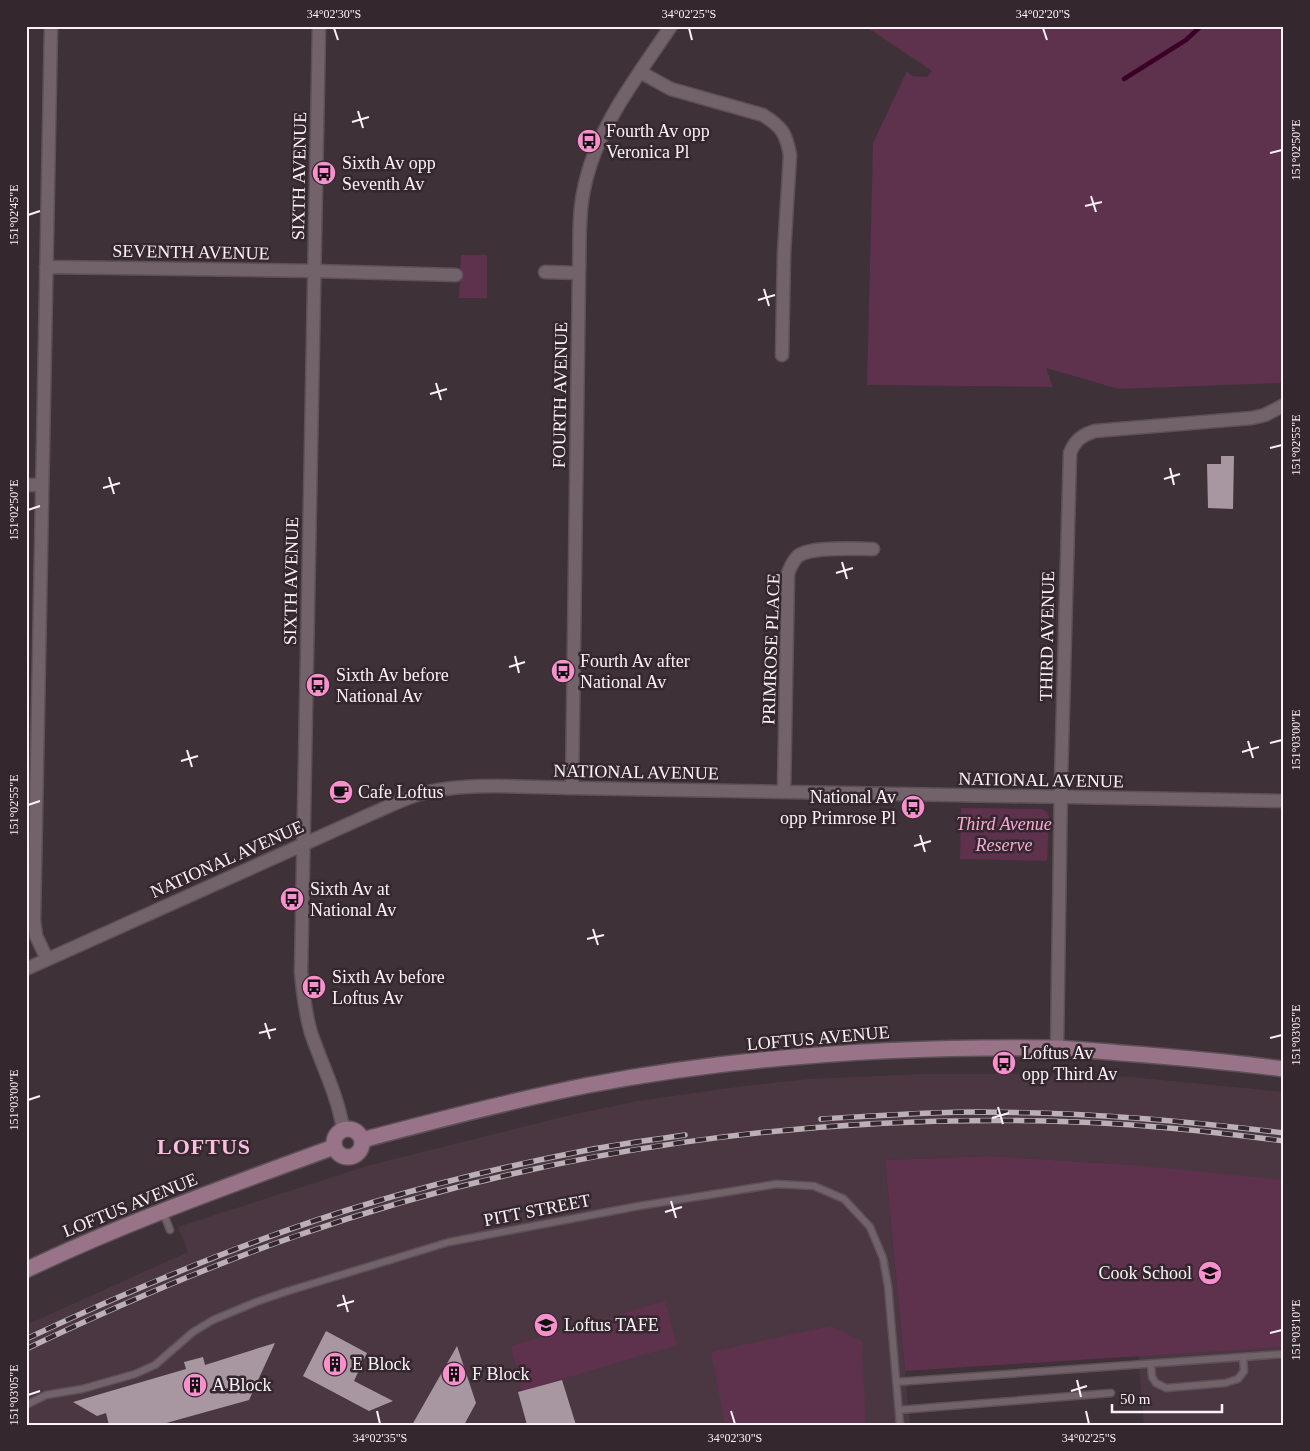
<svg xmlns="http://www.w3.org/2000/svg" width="1310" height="1451" font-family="'Times New Roman',serif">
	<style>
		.built { fill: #4b3742 }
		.green { fill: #5e314c }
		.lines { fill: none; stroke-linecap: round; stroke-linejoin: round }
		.stream { stroke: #3a0028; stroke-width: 4.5 }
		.building { fill: #a897a0 }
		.lane-casing { stroke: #5d5157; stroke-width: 9 }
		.street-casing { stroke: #5d5157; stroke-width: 15 }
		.secondary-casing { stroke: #5d5157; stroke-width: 18 }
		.lane { stroke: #72636b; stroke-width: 6 }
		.street { stroke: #72636b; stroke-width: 12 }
		.secondary { stroke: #997489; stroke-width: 15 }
		.rail-casing { stroke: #bab0b5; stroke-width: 5.5 }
		.rail { stroke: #34272e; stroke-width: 4; stroke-dasharray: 11; stroke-linecap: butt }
		.ticks { fill: none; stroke: #fbf2f7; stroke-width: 2 }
		.labels { text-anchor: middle; stroke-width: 5; stroke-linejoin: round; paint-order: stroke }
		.poi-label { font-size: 18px; fill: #fbf2f7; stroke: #34272e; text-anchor: start }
		.street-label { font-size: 18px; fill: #fbf2f7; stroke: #34272e }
		.park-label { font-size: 18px; font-style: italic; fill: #f8aad7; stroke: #34272e }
		.district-label { font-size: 22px; font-weight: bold; letter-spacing: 1px; fill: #fabedf; stroke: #34272e }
		.neatline { fill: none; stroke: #fbf2f7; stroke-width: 2 }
		.ticks-label { font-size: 12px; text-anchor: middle; fill: #fbf2f7 }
	</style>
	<rect width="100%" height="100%" fill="#3e3138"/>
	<!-- built -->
	<path class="built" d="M 922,1074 L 1014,1074 L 1130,1077 L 1284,1092 L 1284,1425 L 1144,1425 L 1139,1367 L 1133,1165 L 990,1156 L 885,1160 L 910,1425 L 26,1425 L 26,1325 L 188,1252 L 178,1227 L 370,1165 L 566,1116 L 638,1101 L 744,1086 L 810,1079 Z"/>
	<!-- green -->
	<path class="green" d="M 865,26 L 1284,26 L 1284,374 L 1280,383 L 1119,389 L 1046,368 L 1053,387 L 867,385 L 873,143 L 907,71 L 912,76 L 927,77 L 932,71 Z
		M 461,255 L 487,255 L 487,298 L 459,298 Z
		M 961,808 L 1042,809 L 1047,812 L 1049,817 L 1047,861 L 960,859 Z
		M 990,1156 L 1133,1165 L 1284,1180 L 1284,1347 L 905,1371 L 885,1160 Z
		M 665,1301 L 677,1345 L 522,1391 L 511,1346 Z
		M 831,1326 L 862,1341 L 866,1425 L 725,1425 L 711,1352 Z"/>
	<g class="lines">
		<!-- stream -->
		<path class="stream" d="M 1124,79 L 1186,40 L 1201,26"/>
	</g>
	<!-- building -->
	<path class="building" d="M 1221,456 L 1234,456 L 1233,509 L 1208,508 L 1207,464 L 1221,464 Z
		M 326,1331 L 367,1353 L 354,1381 L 393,1401 L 369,1411 L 303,1376 Z
		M 275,1343 L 249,1400 L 159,1425 L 109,1425 L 106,1413 L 97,1416 L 73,1402 L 186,1369 L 184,1362 L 203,1357 L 205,1365 Z
		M 457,1346 L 476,1403 L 464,1425 L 412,1425 Z
		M 562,1380 L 576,1425 L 527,1425 L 518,1392 Z"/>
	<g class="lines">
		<!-- lane casing -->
		<g class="lane-casing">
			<path id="lane" d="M 163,1212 L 170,1230
				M 1151,1364 L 1152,1377 L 1156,1383 L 1166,1388 L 1225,1383 L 1238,1379 L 1244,1371 L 1243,1357
				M 896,1382 L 1284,1354
				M 26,1405 L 46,1395 L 82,1389 L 135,1374 L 155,1365 L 193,1332 L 213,1320 L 256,1302 L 285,1292 L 449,1242 L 639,1206 L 777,1184 L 814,1186 L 844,1199 L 870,1227 L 883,1258 L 888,1286 L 900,1425
				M 899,1410 L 1111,1393"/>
		</g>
		<!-- street casing -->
		<g class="street-casing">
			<path id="street" d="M 319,26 L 301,972 C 303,993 305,1013 311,1033 C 322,1065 338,1096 343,1129
				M 640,72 L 671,89 L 763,115 C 782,127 786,133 790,155 L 784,253 L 782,355
				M 46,267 L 315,271 L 456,275
				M 545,272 L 579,273
				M 26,485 L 42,485
				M 572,788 L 579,273 C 580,246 578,215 584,189 C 596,128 637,77 671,26
				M 784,792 L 788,573 C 790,568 793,561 798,556 C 811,546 855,549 873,549
				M 47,959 L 36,936 L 34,920 L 51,26
				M 26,969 L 371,814 C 385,808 399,801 414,796 C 458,781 526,787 572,788 L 1284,801
				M 1057,1048 L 1061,780 L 1070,453 C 1075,440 1082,435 1095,431 L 1252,418 L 1265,415 L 1284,405"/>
		</g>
		<!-- secondary casing -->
		<g class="secondary-casing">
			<path id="secondary" d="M334 1143a14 14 0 1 1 28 0a14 14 0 1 1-28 0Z
				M 362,1140 C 437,1120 513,1100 589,1085 C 741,1056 901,1046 1055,1048 C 1077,1049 1099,1051 1121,1053 C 1175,1057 1230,1062 1284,1069
				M 26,1270 C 126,1222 231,1185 334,1147"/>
		</g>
		<!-- lane -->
		<use href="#lane" class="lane"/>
		<!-- street -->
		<use href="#street" class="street"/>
		<!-- secondary -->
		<use href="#secondary" class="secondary"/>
		<!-- rail casing -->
		<g class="rail-casing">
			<path id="rail" d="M 821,1119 C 873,1116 925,1112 977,1112 C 1080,1112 1182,1120 1284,1133
				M 26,1339 C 139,1286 255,1237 374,1202 C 444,1181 516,1164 588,1150 C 620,1144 652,1140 685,1135
				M 26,1349 C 114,1307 204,1268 296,1236 C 545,1149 813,1112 1077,1122 C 1146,1124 1215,1132 1284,1141"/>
		</g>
		<!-- rail -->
		<use href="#rail" class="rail"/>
	</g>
	<!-- ticks -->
	<path class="ticks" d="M 334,28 L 338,40M 689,28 L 692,40M 1043,28 L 1047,40M 358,111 L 363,128M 352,122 L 369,117M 1270,153 L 1282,150M 1091,196 L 1096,212M 1085,206 L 1102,202M 28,215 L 40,211M 764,289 L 769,306M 758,300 L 775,295M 436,383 L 441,400M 430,394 L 447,389M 1270,448 L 1282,445M 1170,468 L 1174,485M 109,477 L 114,494M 1164,479 L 1180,474M 103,488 L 120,483M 28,510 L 40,506M 842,562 L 847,579M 836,573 L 853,568M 515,656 L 519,673M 509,667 L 525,662M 1248,741 L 1253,758M 1270,743 L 1282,740M 187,750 L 192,767M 1242,752 L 1259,747M 181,761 L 198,756M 28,805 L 40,801M 920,835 L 925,852M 914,846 L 931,841M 593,929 L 598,945M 587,939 L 604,935M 265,1023 L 270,1039M 259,1033 L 276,1029M 1270,1038 L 1282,1035M 28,1100 L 40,1096M 998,1107 L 1003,1124M 992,1118 L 1009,1113M 671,1201 L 676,1218M 665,1212 L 682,1207M 343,1295 L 348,1312M 337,1306 L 354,1301M 1270,1333 L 1282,1330M 1077,1380 L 1081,1397M 1071,1391 L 1087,1386M 28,1395 L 40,1391M 377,1411 L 380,1424M 731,1411 L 735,1424M 1086,1411 L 1089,1424"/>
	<!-- icons -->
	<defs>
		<g id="bus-disc" transform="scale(1.25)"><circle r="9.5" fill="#f790cd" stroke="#34272e"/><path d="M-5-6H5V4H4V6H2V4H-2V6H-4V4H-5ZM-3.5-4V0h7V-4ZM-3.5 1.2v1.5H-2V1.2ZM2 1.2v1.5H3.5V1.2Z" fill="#111"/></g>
		<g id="cafe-disc" transform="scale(1.25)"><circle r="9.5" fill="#f790cd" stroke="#34272e"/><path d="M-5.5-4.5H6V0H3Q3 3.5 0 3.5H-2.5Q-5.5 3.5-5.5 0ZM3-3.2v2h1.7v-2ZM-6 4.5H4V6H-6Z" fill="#111"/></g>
		<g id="school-disc" transform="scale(1.25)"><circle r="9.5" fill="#f790cd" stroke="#34272e"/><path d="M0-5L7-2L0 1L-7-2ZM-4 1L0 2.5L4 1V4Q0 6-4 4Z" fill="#111"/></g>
		<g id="university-disc" transform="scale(1.25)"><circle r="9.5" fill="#f790cd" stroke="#34272e"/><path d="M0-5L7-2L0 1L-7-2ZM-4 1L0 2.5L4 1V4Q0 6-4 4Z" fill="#111"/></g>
		<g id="building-disc" transform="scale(1.25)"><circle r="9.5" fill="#f790cd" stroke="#34272e"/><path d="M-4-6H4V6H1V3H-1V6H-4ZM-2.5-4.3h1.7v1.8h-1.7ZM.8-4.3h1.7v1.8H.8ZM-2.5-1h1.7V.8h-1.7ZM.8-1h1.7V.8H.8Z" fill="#111"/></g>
	</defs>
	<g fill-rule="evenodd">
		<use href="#bus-disc" x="589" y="141"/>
		<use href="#bus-disc" x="324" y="173"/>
		<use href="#bus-disc" x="563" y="671"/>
		<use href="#bus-disc" x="318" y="685"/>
		<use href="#cafe-disc" x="341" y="792"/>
		<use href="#bus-disc" x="913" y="807"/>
		<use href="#bus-disc" x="292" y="899"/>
		<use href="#bus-disc" x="314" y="987"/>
		<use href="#bus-disc" x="1004" y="1063"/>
		<use href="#school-disc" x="1210" y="1273"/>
		<use href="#university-disc" x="546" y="1325"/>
		<use href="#building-disc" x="335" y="1364"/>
		<use href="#building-disc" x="454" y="1374"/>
		<use href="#building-disc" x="195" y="1385"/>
	</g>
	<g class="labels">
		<!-- poi labels -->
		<g class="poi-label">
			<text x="606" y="137">Fourth Av opp<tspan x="606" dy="21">Veronica Pl</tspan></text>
			<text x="342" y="169">Sixth Av opp<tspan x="342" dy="21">Seventh Av</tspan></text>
			<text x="580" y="667">Fourth Av after<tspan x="580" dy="21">National Av</tspan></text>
			<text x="336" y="681">Sixth Av before<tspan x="336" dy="21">National Av</tspan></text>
			<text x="358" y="798">Cafe Loftus</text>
			<text x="896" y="803" text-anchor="end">National Av<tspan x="896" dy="21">opp Primrose Pl</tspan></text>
			<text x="310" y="895">Sixth Av at<tspan x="310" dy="21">National Av</tspan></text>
			<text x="332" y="983">Sixth Av before<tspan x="332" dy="21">Loftus Av</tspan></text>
			<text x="1022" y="1059">Loftus Av<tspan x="1022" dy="21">opp Third Av</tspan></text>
			<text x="1192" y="1279" text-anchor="end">Cook School</text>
			<text x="564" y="1331">Loftus TAFE</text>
			<text x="352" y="1370">E Block</text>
			<text x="472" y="1380">F Block</text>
			<text x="212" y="1391">A Block</text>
		</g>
		<!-- street labels -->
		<g class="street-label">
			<text transform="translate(299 176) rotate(-89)" y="6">SIXTH AVENUE</text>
			<text transform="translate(191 252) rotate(1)" y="6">SEVENTH AVENUE</text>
			<text transform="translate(560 395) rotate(-89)" y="6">FOURTH AVENUE</text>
			<text transform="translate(291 581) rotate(-89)" y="6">SIXTH AVENUE</text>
			<text transform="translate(1047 636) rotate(-89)" y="6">THIRD AVENUE</text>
			<text transform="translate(771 649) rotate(-88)" y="6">PRIMROSE PLACE</text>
			<text transform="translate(636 772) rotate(1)" y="6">NATIONAL AVENUE</text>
			<text transform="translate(1041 780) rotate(1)" y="6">NATIONAL AVENUE</text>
			<text transform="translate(227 859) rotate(-24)" y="6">NATIONAL AVENUE</text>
			<text transform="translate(818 1038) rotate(-5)" y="6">LOFTUS AVENUE</text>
			<text transform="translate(130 1205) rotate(-22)" y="6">LOFTUS AVENUE</text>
			<text transform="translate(537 1210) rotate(-11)" y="6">PITT STREET</text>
		</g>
		<!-- park labels -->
		<g class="park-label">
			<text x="1004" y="830">Third Avenue<tspan x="1004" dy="21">Reserve</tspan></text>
		</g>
		<!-- district labels -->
		<g class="district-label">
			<text x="204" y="1154">LOFTUS</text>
		</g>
	</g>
	<!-- border -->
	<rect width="1310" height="1451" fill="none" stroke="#34272e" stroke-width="55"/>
	<!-- scale -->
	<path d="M1112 1404v8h110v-8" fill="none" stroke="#fbf2f7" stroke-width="2.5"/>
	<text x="1120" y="1404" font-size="15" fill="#fbf2f7" stroke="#34272e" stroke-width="4" paint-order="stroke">50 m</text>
	<rect x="28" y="28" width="1254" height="1396" class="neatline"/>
	<g class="ticks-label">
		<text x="334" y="18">34°02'30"S</text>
		<text x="689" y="18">34°02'25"S</text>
		<text x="1043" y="18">34°02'20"S</text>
		<text transform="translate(1296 150) rotate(-90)" y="4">151°02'50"E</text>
		<text transform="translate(14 215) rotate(-90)" y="4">151°02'45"E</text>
		<text transform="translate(1296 445) rotate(-90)" y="4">151°02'55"E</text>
		<text transform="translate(14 510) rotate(-90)" y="4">151°02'50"E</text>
		<text transform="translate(1296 740) rotate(-90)" y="4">151°03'00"E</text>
		<text transform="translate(14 805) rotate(-90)" y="4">151°02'55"E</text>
		<text transform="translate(1296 1035) rotate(-90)" y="4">151°03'05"E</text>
		<text transform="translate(14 1100) rotate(-90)" y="4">151°03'00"E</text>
		<text transform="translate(1296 1330) rotate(-90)" y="4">151°03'10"E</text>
		<text transform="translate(14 1395) rotate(-90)" y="4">151°03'05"E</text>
		<text x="380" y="1442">34°02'35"S</text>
		<text x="735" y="1442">34°02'30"S</text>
		<text x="1089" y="1442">34°02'25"S</text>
	</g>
</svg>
